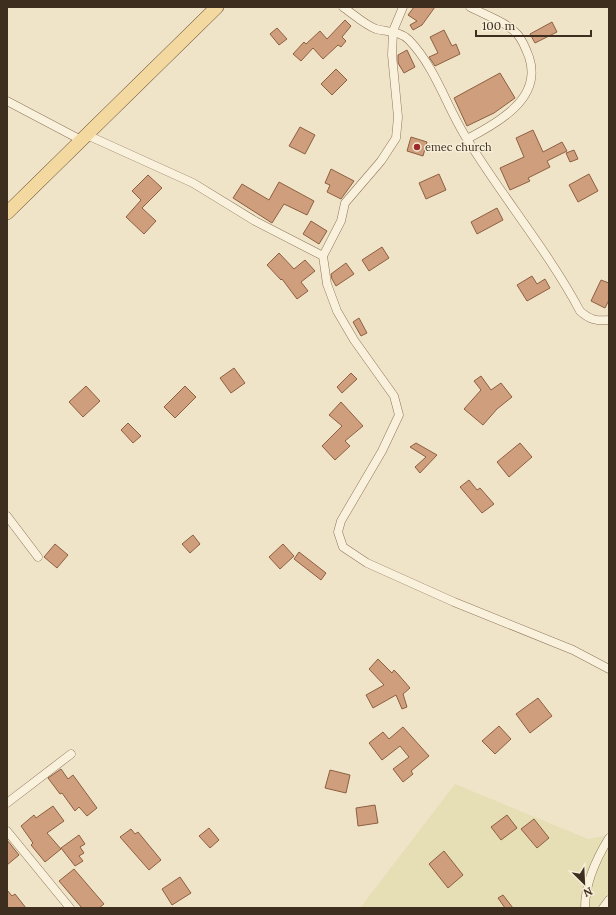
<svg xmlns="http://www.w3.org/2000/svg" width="616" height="915" font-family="Lora,serif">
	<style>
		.farmland { fill: #e6deb5 }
		.building { fill: #cf9f7d; stroke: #8d5f41 }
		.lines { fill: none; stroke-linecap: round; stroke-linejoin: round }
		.street-casing { stroke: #8d765c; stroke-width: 9 }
		.primary-casing { stroke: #5b4430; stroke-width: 14 }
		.street { stroke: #faf1dc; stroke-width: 8 }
		.primary { stroke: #f3d9a0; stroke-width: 13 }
		.poi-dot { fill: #9e2a2b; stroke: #f7eed8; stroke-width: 1.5 }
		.labels { text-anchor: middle; stroke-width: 3; stroke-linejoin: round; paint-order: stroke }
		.poi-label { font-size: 11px; fill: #3d2e20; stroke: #f7eed8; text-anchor: start }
	</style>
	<rect width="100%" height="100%" fill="#f0e4c8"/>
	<!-- farmland -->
	<path class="farmland" d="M 455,784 L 588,839 L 609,835 L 609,908 L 360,908 Z"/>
	<!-- building -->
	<path class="building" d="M 414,7 L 435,7 L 422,25 L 413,30 L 410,25 L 417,21 L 408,15 Z
		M 345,20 L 351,26 L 342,37 L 346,41 L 341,47 L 338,45 L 323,59 L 313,48 L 301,61 L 293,54 L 304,42 L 306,44 L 320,31 L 327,39 Z
		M 552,22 L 557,32 L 535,43 L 530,34 Z
		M 277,28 L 287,39 L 279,45 L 270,34 Z
		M 444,30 L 452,46 L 456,44 L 460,54 L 435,66 L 429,57 L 438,53 L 430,37 Z
		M 407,50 L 415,67 L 404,73 L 398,63 L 398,55 Z
		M 336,69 L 347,80 L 332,95 L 321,84 Z
		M 500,73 L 515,98 L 494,113 L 467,126 L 454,98 Z
		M 300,127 L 315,135 L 305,154 L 289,146 Z
		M 533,130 L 543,152 L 562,142 L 567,151 L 547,161 L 550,167 L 528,178 L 530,181 L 510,190 L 500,168 L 524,157 L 516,138 Z
		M 411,137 L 427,142 L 423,156 L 407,151 Z
		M 574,150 L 578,159 L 570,162 L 566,153 Z
		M 331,169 L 354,181 L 341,199 L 327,192 L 330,185 L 325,183 Z
		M 439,174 L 446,190 L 426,199 L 419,183 Z
		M 589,174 L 598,191 L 578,202 L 569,185 Z
		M 148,175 L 162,188 L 142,208 L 156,221 L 144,234 L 126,217 L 141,200 L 132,191 Z
		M 279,182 L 314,201 L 307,215 L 284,204 L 272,223 L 233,198 L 242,184 L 269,200 Z
		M 497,208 L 503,220 L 477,234 L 471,222 Z
		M 311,221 L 327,231 L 319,244 L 303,234 Z
		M 382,247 L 389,258 L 369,271 L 362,260 Z
		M 279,253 L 294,269 L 305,260 L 315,271 L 301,282 L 308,291 L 297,299 L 282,279 L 281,280 L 267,265 Z
		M 346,263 L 354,274 L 336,286 L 332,279 L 331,274 Z
		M 532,276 L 537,284 L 545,279 L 550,288 L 527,301 L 517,285 Z
		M 601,280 L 609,283 L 609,300 L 605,308 L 591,301 Z
		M 359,318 L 367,333 L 361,336 L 353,322 Z
		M 234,368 L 245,383 L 231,393 L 220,378 Z
		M 351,373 L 357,379 L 342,393 L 337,387 Z
		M 481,376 L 491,390 L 501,383 L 512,397 L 497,409 L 483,425 L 464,409 L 481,390 L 474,381 Z
		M 86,386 L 100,401 L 83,417 L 69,402 Z
		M 185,386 L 196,397 L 175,418 L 164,407 Z
		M 341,402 L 363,426 L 345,441 L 350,446 L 335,460 L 322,446 L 342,426 L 329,415 Z
		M 128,423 L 141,436 L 133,443 L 121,430 Z
		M 416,443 L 437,455 L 420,473 L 415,467 L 426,457 L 410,447 Z
		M 520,443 L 532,457 L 509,477 L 497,462 Z
		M 469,480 L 477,490 L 480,488 L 494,504 L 482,513 L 460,487 Z
		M 193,535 L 200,544 L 190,553 L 182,544 Z
		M 55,544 L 68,555 L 57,568 L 44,557 Z
		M 283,544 L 294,556 L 280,569 L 269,557 Z
		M 299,552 L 326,573 L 321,580 L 294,559 Z
		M 378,659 L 392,673 L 394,670 L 397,673 L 410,688 L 403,694 L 407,707 L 402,709 L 396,695 L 373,708 L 366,695 L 384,685 L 369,669 Z
		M 538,698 L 552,716 L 530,733 L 516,714 Z
		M 499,726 L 511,739 L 495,754 L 482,741 Z
		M 403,727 L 429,756 L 411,771 L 413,774 L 403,782 L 393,769 L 409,757 L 400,746 L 382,760 L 369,743 L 383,732 L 389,739 Z
		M 61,769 L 68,779 L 73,775 L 97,808 L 87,816 L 79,807 L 75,811 L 62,793 L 60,794 L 48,778 Z
		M 330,770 L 350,775 L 346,793 L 325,788 Z
		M 375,805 L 378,823 L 358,826 L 356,808 Z
		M 53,806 L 64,821 L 47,833 L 61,849 L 45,862 L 31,845 L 33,843 L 21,826 L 34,815 L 36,818 Z
		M 507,815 L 517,828 L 501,840 L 491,827 Z
		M 534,819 L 549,838 L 537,848 L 521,829 Z
		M 209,828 L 219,840 L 210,848 L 199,836 Z
		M 131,829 L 135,834 L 138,832 L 161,860 L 149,870 L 120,837 Z
		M 79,835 L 85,844 L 80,847 L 84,853 L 79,856 L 83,861 L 75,866 L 61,848 Z
		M 7,840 L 19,855 L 7,865 Z
		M 444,851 L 463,875 L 448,888 L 429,864 Z
		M 74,869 L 104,904 L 99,908 L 82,908 L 59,881 Z
		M 180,877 L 191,893 L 172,905 L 162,889 Z
		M 7,890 L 12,896 L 15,894 L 26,908 L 7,908 Z
		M 503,895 L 513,908 L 505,908 L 498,898 Z"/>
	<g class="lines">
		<!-- street casing -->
		<g class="street-casing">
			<path id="street" d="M 343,7 C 353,14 365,25 376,29 C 388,32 400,31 409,40 C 436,68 447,108 467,139 C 503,198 548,251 580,311 C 590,320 596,321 609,320
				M 403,7 L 393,31 L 392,55 L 398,117 L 396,138 L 381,161 L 345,203 L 341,221 L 323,256 L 327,284 L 337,311 L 354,340 L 394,396 L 399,415 L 382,451 L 341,521 L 338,532 L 343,547 L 367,563 L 454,602 L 573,650 L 609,669
				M 7,101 L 81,140
				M 87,135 L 193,183 L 255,221 L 323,256
				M 467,139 C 498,123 543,98 529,57 C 526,49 523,41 518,35 C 507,22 485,15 470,7
				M 7,516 L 38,557
				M 7,803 L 71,754
				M 7,831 L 70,908
				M 585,908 C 585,883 596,859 609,838
				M 603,908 L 609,900"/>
		</g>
		<!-- primary casing -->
		<g class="primary-casing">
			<path id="primary" d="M 7,213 L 217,7"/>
		</g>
		<!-- street -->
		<use href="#street" class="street"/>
		<!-- primary -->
		<use href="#primary" class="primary"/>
	</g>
	<!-- markers -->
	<circle class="poi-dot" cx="417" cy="147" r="4"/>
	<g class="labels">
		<!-- poi labels -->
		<g class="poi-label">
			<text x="425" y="151">emec church</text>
		</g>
	</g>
	<!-- border -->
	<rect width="616" height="915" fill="none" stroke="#3d2e20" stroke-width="16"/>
	<!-- north arrow -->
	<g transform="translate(584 883) rotate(156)" stroke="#f7eed8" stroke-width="3" paint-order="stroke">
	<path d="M0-3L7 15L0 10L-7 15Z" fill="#3d2e20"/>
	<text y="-6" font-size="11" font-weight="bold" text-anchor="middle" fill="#3d2e20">N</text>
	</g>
	<!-- scale -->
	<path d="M476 30v6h115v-6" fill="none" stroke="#3d2e20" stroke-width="2"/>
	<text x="482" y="30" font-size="12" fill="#3d2e20" stroke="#f7eed8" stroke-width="3" paint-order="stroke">100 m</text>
</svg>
